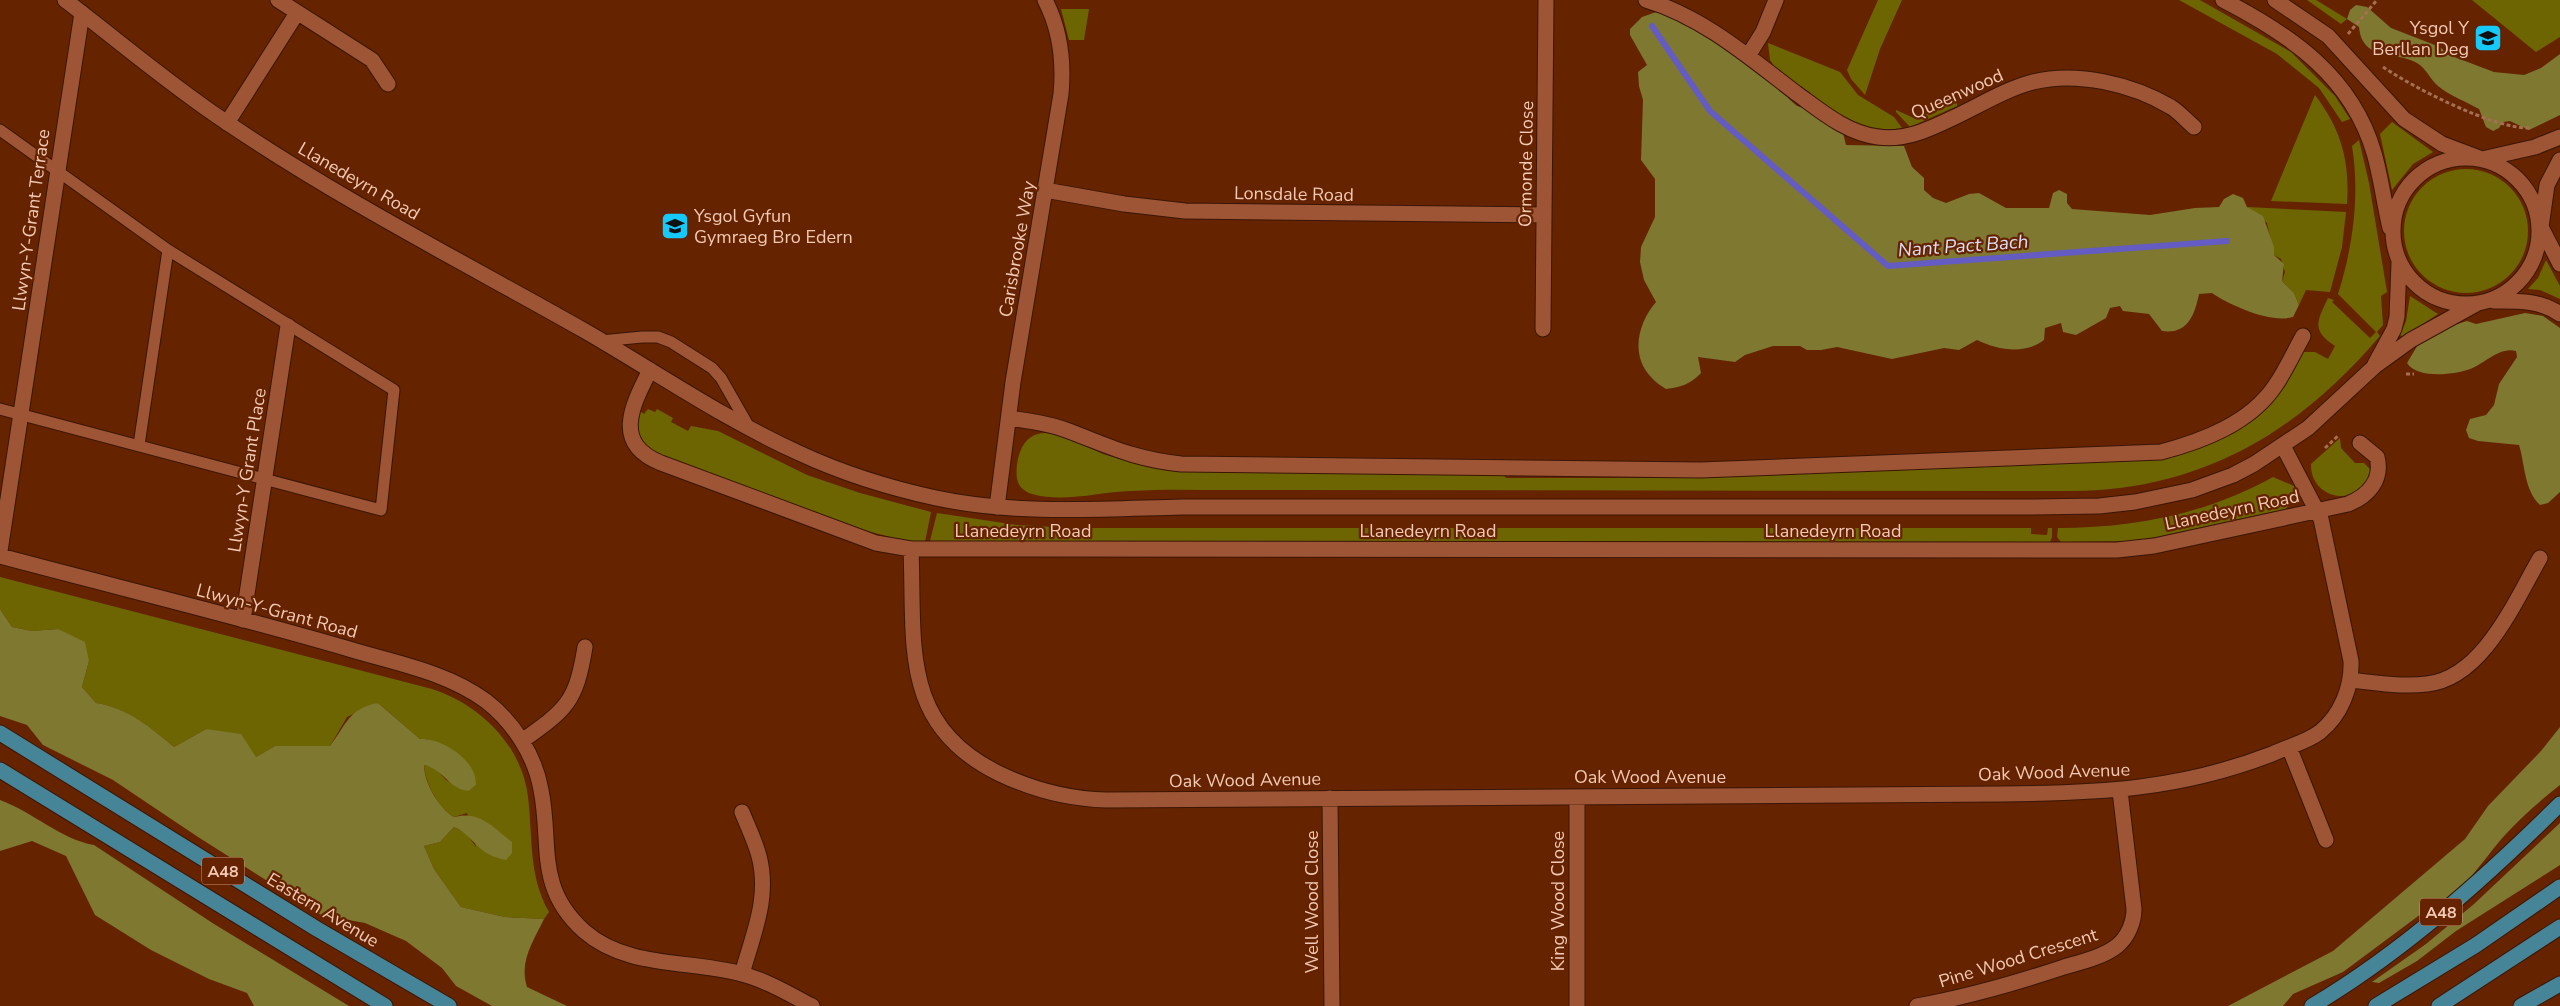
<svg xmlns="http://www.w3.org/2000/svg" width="2560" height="1006" font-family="'Nunito Sans',sans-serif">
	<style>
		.green { fill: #6d6502 }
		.forest { fill: #7e7830 }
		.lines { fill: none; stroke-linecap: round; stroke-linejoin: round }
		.stream { stroke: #655cc3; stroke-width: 6 }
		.service-casing { stroke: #3a1605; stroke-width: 13 }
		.minor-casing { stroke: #3a1605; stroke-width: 17 }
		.tertiary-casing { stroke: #3a1605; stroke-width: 17 }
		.trunk-casing { stroke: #3a1605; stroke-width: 17 }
		.path { stroke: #a66f54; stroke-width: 3; stroke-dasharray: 4 2.5; stroke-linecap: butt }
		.service { stroke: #9d5535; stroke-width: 11 }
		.minor { stroke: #9d5535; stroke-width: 15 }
		.tertiary { stroke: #9d5535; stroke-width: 15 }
		.trunk { stroke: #468598; stroke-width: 15 }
		.labels { text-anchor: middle; stroke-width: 4.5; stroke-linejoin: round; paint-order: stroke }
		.shield { fill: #652300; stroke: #c89780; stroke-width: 1 }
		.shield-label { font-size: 16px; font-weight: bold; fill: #f2c9b7 }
		.poi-label { font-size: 18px; fill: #f2c9b7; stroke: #652300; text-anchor: end }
		.street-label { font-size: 18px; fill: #f2c9b7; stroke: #652300 }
		.water-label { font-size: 19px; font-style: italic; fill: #dcddf8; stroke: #652300 }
	</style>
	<rect width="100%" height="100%" fill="#652300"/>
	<!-- green -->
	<path class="green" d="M 1878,0 L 1902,0 L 1880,49 L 1865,95 L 1851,79 L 1847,70 Z
		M 2179,0 L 2200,0 L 2291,52 L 2335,96 L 2350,119 L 2342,122 L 2319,88 L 2277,54 Z
		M 2307,0 L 2316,0 L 2347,19 L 2341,24 Z
		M 2472,0 L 2560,0 L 2560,37 L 2536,52 Z
		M 1061,9 L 1089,9 L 1084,40 L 1069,40 Z
		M 1768,43 L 1840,72 L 1858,95 L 1894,117 L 1902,128 C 1851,137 1813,96 1775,67 L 1770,60 Z
		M 2315,95 C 2341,129 2350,161 2347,204 L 2271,201 Z
		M 1957,98 L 1957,106 L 1910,127 L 1896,112 L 1896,110 L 1916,119 Z
		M 2392,122 L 2433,152 L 2413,164 L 2392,190 L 2380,134 Z
		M 2359,140 L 2369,183 L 2387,292 L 2381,296 L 2383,325 L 2377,332 L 2380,336 C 2310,418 2229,474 2120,488 C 2097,491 2074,491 2051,491 L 1226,490 C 1194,490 1162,489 1131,491 C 1098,492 1064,503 1032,494 C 1026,492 1020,488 1018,482 C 1015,474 1017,460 1020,452 C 1035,413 1080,445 1103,454 C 1119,459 1135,463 1151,467 L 1503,474 L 1506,478 L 1698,478 L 2127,460 L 2219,436 L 2303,352 L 2315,352 L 2328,359 L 2335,346 C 2310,330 2318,320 2328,298 L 2334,300 L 2332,302 L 2370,338 L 2376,332 L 2338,294 C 2353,247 2360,195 2352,146 Z
		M2404 231a62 62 0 1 1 124 0a62 62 0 1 1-124 0Z
		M 2247,207 L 2346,212 L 2342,247 L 2330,292 L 2306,290 L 2299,305 L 2294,293 L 2282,281 L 2285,272 L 2281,259 L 2274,255 L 2267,223 Z
		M 2546,260 L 2560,286 L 2560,299 L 2540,290 L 2528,289 L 2538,278 Z
		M 2410,296 L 2438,314 L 2403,337 L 2400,335 L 2406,321 Z
		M 648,409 L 655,412 L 657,409 L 673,418 L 671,422 L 688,431 L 691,426 L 718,431 L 807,475 L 860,493 L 931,512 L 925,542 L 906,541 L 867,531 L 655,453 C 637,442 635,432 640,411 L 644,414 Z
		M 2340,438 L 2341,448 L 2355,463 L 2364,463 L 2371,470 C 2370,474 2369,481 2365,485 C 2346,507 2310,494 2311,464 Z
		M 2273,477 L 2294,486 C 2296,497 2294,503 2285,509 L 2157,537 L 2131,541 L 2061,542 L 2057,537 L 2058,528 C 2133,528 2207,514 2273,477 Z
		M 937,513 L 1017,525 L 1073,528 L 2031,528 L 2031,534 L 2047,535 L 2048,528 L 2052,528 L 2052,537 L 2050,542 L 930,541 Z
		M 0,577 L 432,689 C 479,704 522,745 528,797 C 533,837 528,875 549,912 L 544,919 L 505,917 L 461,907 L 434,869 L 424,846 L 440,842 L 454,827 L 467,834 L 476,847 L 467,813 L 454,817 C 438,807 425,783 424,765 L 434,767 L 446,780 L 469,791 L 476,785 C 476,763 440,738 420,739 L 378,703 L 347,717 L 330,746 L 275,746 L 256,757 L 206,729 L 174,747 C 150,727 127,708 96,703 L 82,687 L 89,661 L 58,629 L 32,631 L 12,627 L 0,609 Z"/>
	<!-- forest -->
	<path class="forest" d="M 2356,5 L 2367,7 L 2391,28 L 2440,47 L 2449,55 L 2494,72 L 2524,75 L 2541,68 L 2560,54 L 2560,115 L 2529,130 L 2510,121 L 2503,122 L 2499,128 L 2493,131 L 2486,127 L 2479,109 C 2465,101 2450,96 2438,86 C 2430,79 2426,68 2417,63 C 2402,54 2382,58 2369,48 C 2362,42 2360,36 2359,27 L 2347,19 L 2350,10 Z
		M 1662,10 L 1671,11 L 1682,24 L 1702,29 L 1780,86 L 1789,99 L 1797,106 L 1820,113 L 1842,129 L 1846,145 L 1904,146 L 1912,167 L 1924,178 L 1924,190 L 1933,198 L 1946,203 L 1969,194 L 1979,193 L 2006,208 L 2049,208 L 2053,193 L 2059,190 L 2067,194 L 2067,203 L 2072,209 L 2150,215 L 2195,208 L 2219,207 L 2224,199 L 2233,194 L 2243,198 L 2247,207 L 2263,216 L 2274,247 L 2274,255 L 2284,264 L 2282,281 L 2294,293 L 2299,305 L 2293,317 C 2272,324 2229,305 2212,293 L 2199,294 C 2195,314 2188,335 2162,331 L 2149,314 L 2123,311 L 2120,306 L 2110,308 L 2106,318 L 2076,335 L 2063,332 L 2061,323 L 2045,328 L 2044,340 C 2024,355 1998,350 1977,340 L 1959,350 L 1944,348 L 1892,359 L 1837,347 L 1821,350 L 1807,350 L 1800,346 L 1773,346 L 1745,355 L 1735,362 L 1698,357 L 1701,373 C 1691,384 1681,387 1666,389 C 1661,386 1655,382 1651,377 C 1630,355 1638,323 1656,302 L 1644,280 L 1640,262 L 1641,247 L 1655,217 L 1655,179 L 1641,160 L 1643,100 L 1639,86 L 1638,72 L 1647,65 L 1630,35 L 1630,29 L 1642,17 Z
		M 2525,313 L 2543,316 L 2560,328 L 2560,492 L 2548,503 L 2540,505 C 2524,490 2525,464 2519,445 L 2478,441 L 2469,438 L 2466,430 L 2470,419 L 2486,415 L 2494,405 L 2499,384 L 2517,357 L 2516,351 C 2500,346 2484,364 2470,369 C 2454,375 2417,379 2407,363 L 2419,343 L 2435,331 L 2467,321 L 2476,324 Z
		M 0,609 L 12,627 L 32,631 L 58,629 L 85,642 L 89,661 L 82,687 L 96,703 C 128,708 150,727 174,747 L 206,729 L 241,734 L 256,757 L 275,746 L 330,746 C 346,725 349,708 378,703 L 420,739 C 442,738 477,760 476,785 L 469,791 C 450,790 442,768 424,765 C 424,783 439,808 454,817 C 479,810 493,827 512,842 L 512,853 L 506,860 C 475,854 477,838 454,827 L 440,842 L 424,846 L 434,869 L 461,907 L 505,917 L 544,919 C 533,942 519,961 527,987 L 567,1006 L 492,1006 L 456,986 L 442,968 L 406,941 L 365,923 L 321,915 L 198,837 L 113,780 L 43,745 L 27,725 L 0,716 Z
		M 2560,727 L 2560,785 C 2541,800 2522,816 2505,835 C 2484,858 2457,903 2425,911 L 2343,972 L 2293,994 L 2283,1006 L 2228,1006 L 2333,951 L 2465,839 L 2488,806 L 2541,751 Z
		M 0,800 C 33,812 60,839 94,845 L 214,924 L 349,1006 L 254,1006 L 247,993 L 209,979 L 151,950 L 95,915 L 66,856 L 32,841 L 0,851 Z
		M 2560,823 L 2560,865 L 2456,931 L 2417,961 L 2379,983 L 2372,982 L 2426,944 L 2474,904 Z"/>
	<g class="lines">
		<!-- stream -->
		<path class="stream" d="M 1652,26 L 1710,111 L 1888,266 L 2227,241"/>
		<!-- service casing -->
		<g class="service-casing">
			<path id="service" d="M 0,130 L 168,250 L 394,390 L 381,510 L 0,409
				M 601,341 L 642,337 L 658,337 L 671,342 L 712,368 L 721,378 L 749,427
				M 139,445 L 168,250"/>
		</g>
		<!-- minor casing -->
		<g class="minor-casing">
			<path id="minor" d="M 278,0 L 372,60 L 388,84
				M 1646,0 C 1703,17 1750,58 1796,93 C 1821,111 1846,133 1878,137 C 1907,141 1932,128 1957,116 C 1982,104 2006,89 2033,82 C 2077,71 2132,84 2171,107 C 2179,112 2186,120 2194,127
				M 1748,56 L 1763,32 L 1776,0
				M 227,123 L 297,13
				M 1045,190 L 1124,204 L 1185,211 L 1544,215
				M 1543,329 L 1546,0
				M 650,370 C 632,406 612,443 661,463 L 876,543 L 911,549 L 2117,550 L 2154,546 L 2348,504 C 2368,496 2383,480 2377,457 L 2360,443
				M 1009,418 C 1028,421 1048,423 1066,430 C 1109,446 1133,459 1181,464 L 1701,470 L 2161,452 C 2203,441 2250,423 2275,386 C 2286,370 2294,352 2303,336
				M 997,507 L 1013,382 L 1061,94 C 1064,62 1060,29 1045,0
				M 911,549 C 915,644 899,725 1000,774 C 1034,790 1068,799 1106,800 L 2002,794 C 2099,793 2179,790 2272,754 C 2287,747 2307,742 2320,732 C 2341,715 2352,687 2351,661 L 2321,519 L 2283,446
				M 0,551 L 82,13
				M 0,556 C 116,587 233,615 349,649 C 395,663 447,672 486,701 C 513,722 535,755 541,790 C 552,844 535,887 584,931 C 626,968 687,960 738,973 C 764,979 789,994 812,1006
				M 243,620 L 288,326
				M 2350,680 C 2375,683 2402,687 2427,684 C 2483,678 2515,601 2540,558
				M 522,741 C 567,709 576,702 585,647
				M 2289,747 L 2326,840
				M 1577,797 L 1577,1006
				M 1330,798 L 1332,1006
				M 742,812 C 748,827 755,841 759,856 C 770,898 753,934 742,974
				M 1917,1006 C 1967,997 2016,983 2064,967 C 2081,962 2103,957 2117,946 C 2128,937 2134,922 2134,909 L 2120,791"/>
		</g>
		<!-- tertiary casing -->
		<g class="tertiary-casing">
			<path id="tertiary" d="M 65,0 C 119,41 170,85 226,122 C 341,200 465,263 585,331 C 656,372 724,419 799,453 C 842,473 890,488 936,498 C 1016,515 1100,509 1182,507 L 2028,507 L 2099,506 L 2135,502 L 2192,490 L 2233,475 L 2254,464 L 2308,428 L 2375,366 L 2411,340 L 2478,303
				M 2223,0 C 2291,35 2352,77 2374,153 C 2381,177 2384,203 2390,228
				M 2275,0 L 2328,36 L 2404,119 L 2442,144 L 2482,159 L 2535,147 L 2560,137
				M2393 231a73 73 0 1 1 146 0a73 73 0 1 1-146 0Z
				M 2560,160 L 2547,185 L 2541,227 L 2560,264
				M 2494,301 C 2518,301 2540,300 2560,314
				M 2375,364 L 2394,329 L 2397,317 L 2399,262"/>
		</g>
		<!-- trunk casing -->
		<g class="trunk-casing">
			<path id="trunk" d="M 0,733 L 317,929 L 449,1006
				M 0,770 L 385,1006
				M 2312,1006 C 2403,952 2485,878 2560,804
				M 2376,1006 L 2476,945 L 2560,887
				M 2439,1006 L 2560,927
				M 2521,1006 L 2560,984"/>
		</g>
		<!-- path -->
		<path class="path" d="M 2348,34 L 2377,0
			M 2383,67 C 2414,88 2494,129 2530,128
			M 2406,374 L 2414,374
			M 2325,448 L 2339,435"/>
		<!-- service -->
		<use href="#service" class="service"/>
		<!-- minor -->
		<use href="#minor" class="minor"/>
		<!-- tertiary -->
		<use href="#tertiary" class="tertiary"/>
		<!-- trunk -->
		<use href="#trunk" class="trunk"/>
	</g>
	<!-- icons -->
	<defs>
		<g id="school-square" transform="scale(1.4375)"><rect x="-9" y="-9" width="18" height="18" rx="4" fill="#15cafb" stroke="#652300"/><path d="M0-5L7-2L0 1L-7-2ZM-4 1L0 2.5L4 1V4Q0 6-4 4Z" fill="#111"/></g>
	</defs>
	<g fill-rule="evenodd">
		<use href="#school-square" x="2488" y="38"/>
		<use href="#school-square" x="675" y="226"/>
	</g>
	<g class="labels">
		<!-- shield labels -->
		<g class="shield">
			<rect x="202" y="857.5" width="42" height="27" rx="4"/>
			<rect x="2420" y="898.5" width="42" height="27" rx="4"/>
		</g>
		<g class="shield-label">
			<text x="223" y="877">A48</text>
			<text x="2441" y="918">A48</text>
		</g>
		<!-- poi labels -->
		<g class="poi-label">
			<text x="2469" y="34">Ysgol Y<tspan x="2469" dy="21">Berllan Deg</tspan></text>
			<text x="694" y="222" text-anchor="start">Ysgol Gyfun<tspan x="694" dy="21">Gymraeg Bro Edern</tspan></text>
		</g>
		<!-- street labels -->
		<g class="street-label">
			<text transform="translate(1957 94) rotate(-24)" y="6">Queenwood</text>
			<text transform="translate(1526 164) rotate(-89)" y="6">Ormonde Close</text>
			<text transform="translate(359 181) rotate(30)" y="6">Llanedeyrn Road</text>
			<text transform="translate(1294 194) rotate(1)" y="6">Lonsdale Road</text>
			<text transform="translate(31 220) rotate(-82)" y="6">Llwyn-Y-Grant Terrace</text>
			<text transform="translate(1017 249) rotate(-80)" y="6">Carisbrooke Way</text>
			<text transform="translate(247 470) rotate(-81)" y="6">Llwyn-Y Grant Place</text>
			<text transform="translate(2232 510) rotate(-12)" y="6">Llanedeyrn Road</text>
			<text x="1023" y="537">Llanedeyrn Road</text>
			<text x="1428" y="537">Llanedeyrn Road</text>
			<text x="1833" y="537">Llanedeyrn Road</text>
			<text transform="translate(277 611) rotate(15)" y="6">Llwyn-Y-Grant Road</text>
			<text transform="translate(2054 772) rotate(-2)" y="6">Oak Wood Avenue</text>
			<text x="1650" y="783">Oak Wood Avenue</text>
			<text transform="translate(1245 780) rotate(-1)" y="6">Oak Wood Avenue</text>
			<text transform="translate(1558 901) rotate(-90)" y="6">King Wood Close</text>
			<text transform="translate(1312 902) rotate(-90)" y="6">Well Wood Close</text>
			<text transform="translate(323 910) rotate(31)" y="6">Eastern Avenue</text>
			<text transform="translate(2018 958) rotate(-17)" y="6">Pine Wood Crescent</text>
		</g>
		<!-- water labels -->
		<g class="water-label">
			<text transform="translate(1963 245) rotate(-4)" y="7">Nant Pact Bach</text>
		</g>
	</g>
</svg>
